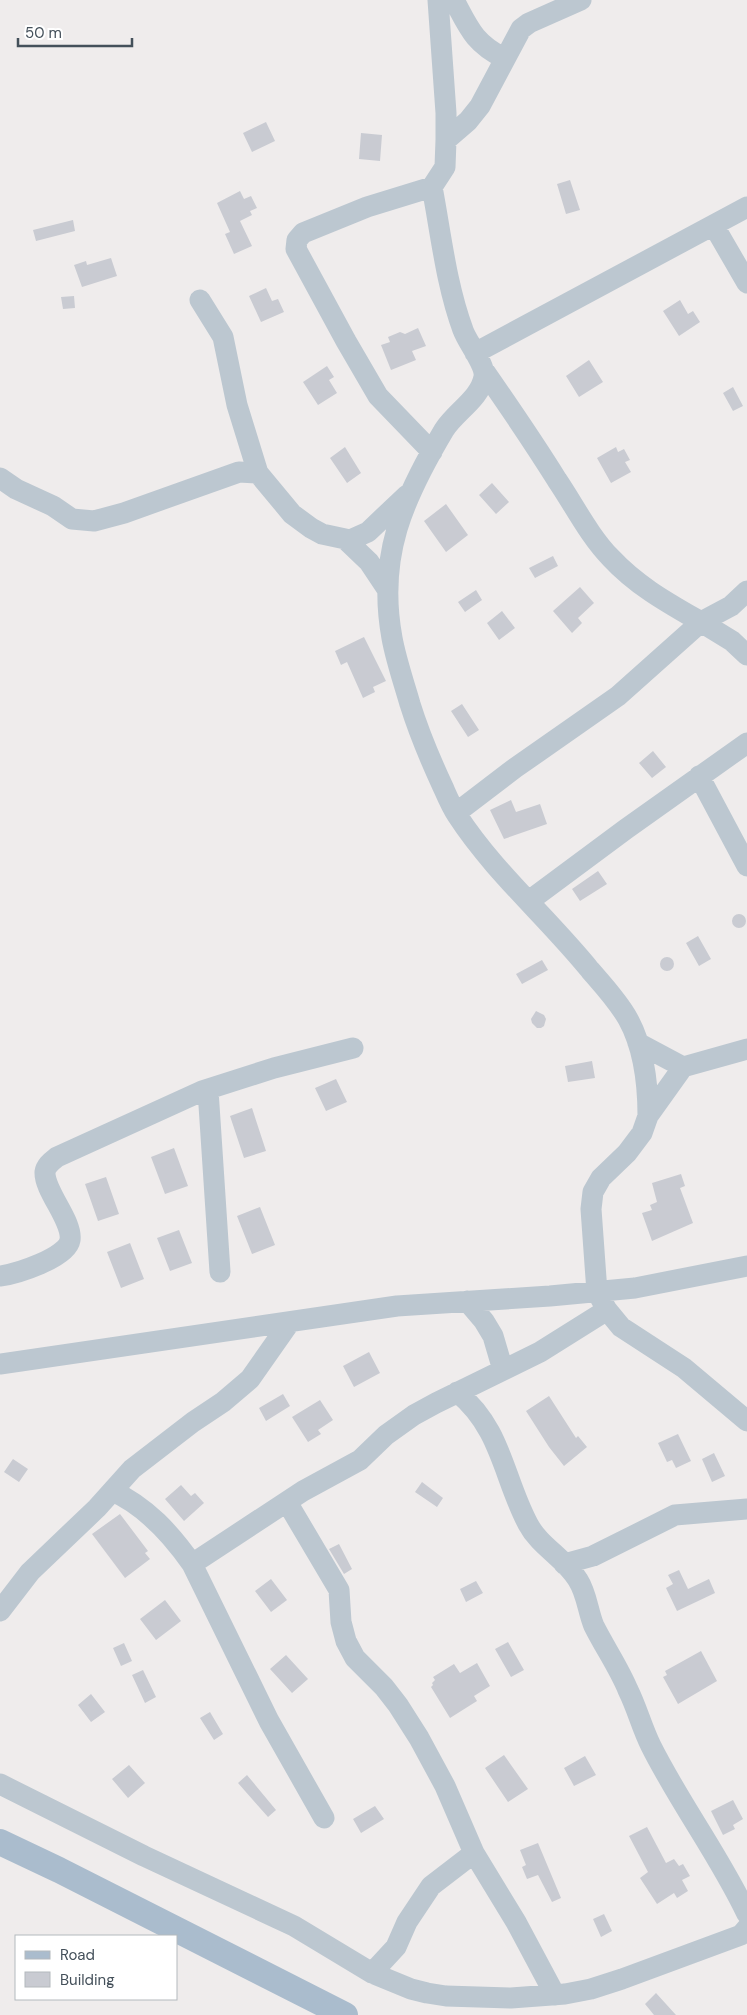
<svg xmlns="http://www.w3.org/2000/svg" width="747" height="2015" font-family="'DM Sans',sans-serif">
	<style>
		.building { fill: #c9cbd2 }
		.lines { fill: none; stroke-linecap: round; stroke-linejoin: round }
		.minor { stroke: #bcc7d0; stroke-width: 21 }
		.major { stroke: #aabccd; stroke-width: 26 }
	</style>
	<rect width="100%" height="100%" fill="#efecec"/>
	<!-- building -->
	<path class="building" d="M 266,122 L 275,141 L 252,152 L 243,133 Z
		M 361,133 L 382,135 L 380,161 L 359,159 Z
		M 570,180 L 580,210 L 566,214 L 557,184 Z
		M 240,191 L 244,199 L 251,196 L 257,208 L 250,211 L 252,215 L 240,221 L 252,246 L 234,254 L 225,234 L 230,232 L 217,203 Z
		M 73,220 L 75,231 L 36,241 L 33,230 Z
		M 111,258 L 117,276 L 82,287 L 74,265 L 86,261 L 87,265 Z
		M 266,288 L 272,301 L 278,299 L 284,312 L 261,322 L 249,296 Z
		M 74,296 L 75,308 L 63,309 L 61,297 Z
		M 680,300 L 688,314 L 693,311 L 700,322 L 679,336 L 663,311 Z
		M 418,328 L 426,346 L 412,351 L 416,360 L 391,370 L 381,345 L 390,342 L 388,337 L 400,332 L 405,334 Z
		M 589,360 L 603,382 L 579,397 L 566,376 Z
		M 327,366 L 334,377 L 329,380 L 337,393 L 318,405 L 303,382 Z
		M 733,387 L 743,406 L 733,411 L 723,393 Z
		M 345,447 L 361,473 L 347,483 L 330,458 Z
		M 616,447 L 618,452 L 624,449 L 630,460 L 625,462 L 631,472 L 611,483 L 597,458 Z
		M 492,483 L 509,502 L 496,514 L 479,495 Z
		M 446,504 L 468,535 L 446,552 L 424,521 Z
		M 553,556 L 558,566 L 535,578 L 529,568 Z
		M 580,587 L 594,603 L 578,618 L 582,623 L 572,633 L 553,611 Z
		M 476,590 L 482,600 L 465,612 L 458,602 Z
		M 502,611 L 515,628 L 499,640 L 487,623 Z
		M 364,637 L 386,681 L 373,687 L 375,692 L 363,698 L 347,662 L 341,665 L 335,651 Z
		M 462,704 L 479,730 L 468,737 L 451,711 Z
		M 653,751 L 666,767 L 652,778 L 639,763 Z
		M 511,800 L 516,812 L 540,804 L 547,824 L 504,839 L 490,810 Z
		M 598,871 L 607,884 L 580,901 L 572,889 Z
		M732 921a7 7 0 1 1 14 0a7 7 0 1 1-14 0Z
		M 698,936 L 711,959 L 699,966 L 686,943 Z
		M660 964a7 7 0 1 1 14 0a7 7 0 1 1-14 0Z
		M 542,960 L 548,970 L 522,984 L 516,974 Z
		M 536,1011 L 544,1015 L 546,1019 L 544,1026 L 541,1028 L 537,1028 L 532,1023 L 531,1019 Z
		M 592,1061 L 595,1078 L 568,1082 L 565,1066 Z
		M 336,1079 L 347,1102 L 326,1111 L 315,1088 Z
		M 252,1108 L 266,1151 L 244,1158 L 230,1116 Z
		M 174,1148 L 188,1186 L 165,1194 L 151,1157 Z
		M 681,1174 L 685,1186 L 680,1188 L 693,1223 L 652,1241 L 642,1213 L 652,1210 L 650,1205 L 657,1202 L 652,1183 Z
		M 106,1177 L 119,1214 L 98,1221 L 85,1184 Z
		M 260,1207 L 275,1245 L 252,1254 L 237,1216 Z
		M 179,1230 L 192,1263 L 170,1271 L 157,1238 Z
		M 130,1243 L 144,1279 L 121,1288 L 107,1252 Z
		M 369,1352 L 380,1373 L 354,1387 L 343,1366 Z
		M 283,1394 L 290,1406 L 266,1421 L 259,1408 Z
		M 549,1396 L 576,1438 L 578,1436 L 587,1447 L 564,1466 L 549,1447 L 526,1411 Z
		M 320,1400 L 333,1420 L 318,1430 L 321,1434 L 308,1442 L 292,1417 Z
		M 678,1434 L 691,1461 L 676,1468 L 672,1460 L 667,1462 L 658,1443 Z
		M 714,1453 L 725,1476 L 712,1482 L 702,1459 Z
		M 13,1459 L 28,1469 L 19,1482 L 4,1472 Z
		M 422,1482 L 443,1498 L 437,1507 L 415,1492 Z
		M 181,1485 L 191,1496 L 195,1493 L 204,1503 L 184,1521 L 165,1499 Z
		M 120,1514 L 148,1551 L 145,1553 L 150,1559 L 125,1578 L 92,1534 Z
		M 339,1544 L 352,1569 L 344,1574 L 329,1549 Z
		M 679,1570 L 688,1589 L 709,1579 L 715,1593 L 677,1611 L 666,1588 L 673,1584 L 668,1575 Z
		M 271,1579 L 287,1600 L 271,1612 L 255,1591 Z
		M 476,1581 L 483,1593 L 466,1602 L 460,1589 Z
		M 165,1600 L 181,1621 L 156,1640 L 140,1619 Z
		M 508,1642 L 524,1670 L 511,1677 L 495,1649 Z
		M 124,1643 L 132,1661 L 121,1666 L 113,1648 Z
		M 701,1651 L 717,1681 L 678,1704 L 663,1677 L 667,1675 L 665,1671 Z
		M 286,1655 L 308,1679 L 292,1693 L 270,1669 Z
		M 477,1663 L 490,1686 L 474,1696 L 477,1701 L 450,1718 L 431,1687 L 433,1685 L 432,1683 L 435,1680 L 433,1677 L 454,1664 L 460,1673 Z
		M 143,1670 L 156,1697 L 145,1703 L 132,1675 Z
		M 91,1694 L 105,1712 L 91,1722 L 78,1705 Z
		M 210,1712 L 223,1734 L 214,1740 L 200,1718 Z
		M 504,1755 L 528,1789 L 508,1802 L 485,1768 Z
		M 585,1756 L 596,1775 L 574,1786 L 564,1768 Z
		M 129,1765 L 145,1783 L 128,1798 L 112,1779 Z
		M 247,1775 L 276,1810 L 268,1817 L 238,1783 Z
		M 733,1800 L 743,1819 L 733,1825 L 735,1829 L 723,1835 L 711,1811 Z
		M 375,1806 L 384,1819 L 361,1833 L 353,1819 Z
		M 647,1827 L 666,1863 L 674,1859 L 679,1866 L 683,1864 L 690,1876 L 682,1880 L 688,1891 L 677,1898 L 674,1893 L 657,1904 L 640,1878 L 648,1872 L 629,1836 Z
		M 538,1843 L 561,1898 L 552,1902 L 538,1875 L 527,1879 L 522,1867 L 526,1865 L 520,1850 Z
		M 604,1914 L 612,1931 L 601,1937 L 593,1919 Z
		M 656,1993 L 676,2015 L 654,2015 L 645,2004 Z"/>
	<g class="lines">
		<!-- minor -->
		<path class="minor" d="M 438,0 L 446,113 L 446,140 L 445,167 L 432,187 C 441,234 446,284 463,330 C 467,342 486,365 484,377 C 480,399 455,412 444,430 C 403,499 377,556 392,638 C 396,660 404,683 410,704 C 419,733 430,759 443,787 C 447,796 451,806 457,815 C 494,872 547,917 590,970 C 603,985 618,1001 628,1019 C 644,1048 648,1084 648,1116
			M 454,0 C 469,28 474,43 504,58
			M 446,140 L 468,121 L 480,106 L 521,29 L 529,23 L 581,0
			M 432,187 L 367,207 L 303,233 L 297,240 L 296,249 L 346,341 L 378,396 L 432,452
			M 714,226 L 747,283
			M 200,300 L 223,337 L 237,405 L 258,473 L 292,514 L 311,528 L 322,534 L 350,540 L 368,532 L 407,495
			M 475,353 L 747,207
			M 485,372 C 510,408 534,443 557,480 C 574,505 590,537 611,558 C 637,586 668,603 701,622 L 731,606 L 747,591
			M 0,478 L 16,489 L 53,506 L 72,519 L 94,521 L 124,513 L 239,472 L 258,473
			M 346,540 L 369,562 L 387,589
			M 699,776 L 747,866
			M 456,813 L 515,768 L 618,696 L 701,622 L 732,641 L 747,655
			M 529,901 L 626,829 L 747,743
			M 638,1043 L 683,1067
			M 747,1049 L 683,1067 L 648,1116 L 642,1133 L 627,1153 L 601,1178 L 593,1192 L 591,1209 L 597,1292 L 607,1310 L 621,1327 L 684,1368 L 747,1421
			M 208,1090 L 220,1272
			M 0,1276 C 16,1274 67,1258 70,1240 C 73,1221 44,1191 45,1172 C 46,1165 52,1161 57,1157 L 202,1091 L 274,1068 L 353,1048
			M 467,1301 L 484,1321 L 493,1336 L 503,1370
			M 0,1364 L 397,1306 L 550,1296 L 635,1288 L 747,1266
			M 457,1392 C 502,1429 503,1477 528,1524 C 540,1547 565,1558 578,1580 C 587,1594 588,1612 594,1626 C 605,1648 619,1668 628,1690 C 637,1708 642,1728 651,1746 C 680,1804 719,1855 747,1914
			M 112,1491 C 146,1506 171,1534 192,1564 L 269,1721 L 324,1818
			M 287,1502 L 339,1590 L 341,1622 L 346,1641 L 355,1658 L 384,1687 L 398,1705 L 419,1738 L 445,1786 L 474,1853 L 516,1922 L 555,1995
			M 192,1564 L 303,1491 L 360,1460 L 386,1435 L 414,1415 L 436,1403 L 540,1352 L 607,1310
			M 564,1564 L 593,1556 L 675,1515 L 747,1509
			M 0,1611 L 30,1572 L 97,1508 L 132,1469 L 193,1422 L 223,1402 L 250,1379 L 290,1322
			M 0,1784 L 144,1856 L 294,1926 L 372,1973 L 411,1989 L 427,1993 L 446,1996 L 511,1998 L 565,1994 L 591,1989 L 622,1979 L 741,1935 L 747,1928
			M 372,1973 L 396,1947 L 407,1922 L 431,1886 L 474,1853"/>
		<!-- major -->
		<path class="major" d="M 0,1842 L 59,1870 L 345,2015"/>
	</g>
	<!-- legend -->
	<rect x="15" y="1935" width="162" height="65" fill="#ffffff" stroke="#b4b9bd"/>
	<rect x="25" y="1951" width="25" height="8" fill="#aabccd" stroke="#b4b9bd"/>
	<text x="60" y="1960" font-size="15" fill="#44505a">Road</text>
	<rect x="25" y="1972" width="25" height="15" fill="#c9cbd2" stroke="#b4b9bd"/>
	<text x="60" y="1985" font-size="15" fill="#44505a">Building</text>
	<!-- scale -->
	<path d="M18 38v8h114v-8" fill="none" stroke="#44505a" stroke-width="2.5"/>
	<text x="25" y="38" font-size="15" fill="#44505a" stroke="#ffffff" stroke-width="4" paint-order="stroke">50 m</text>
</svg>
